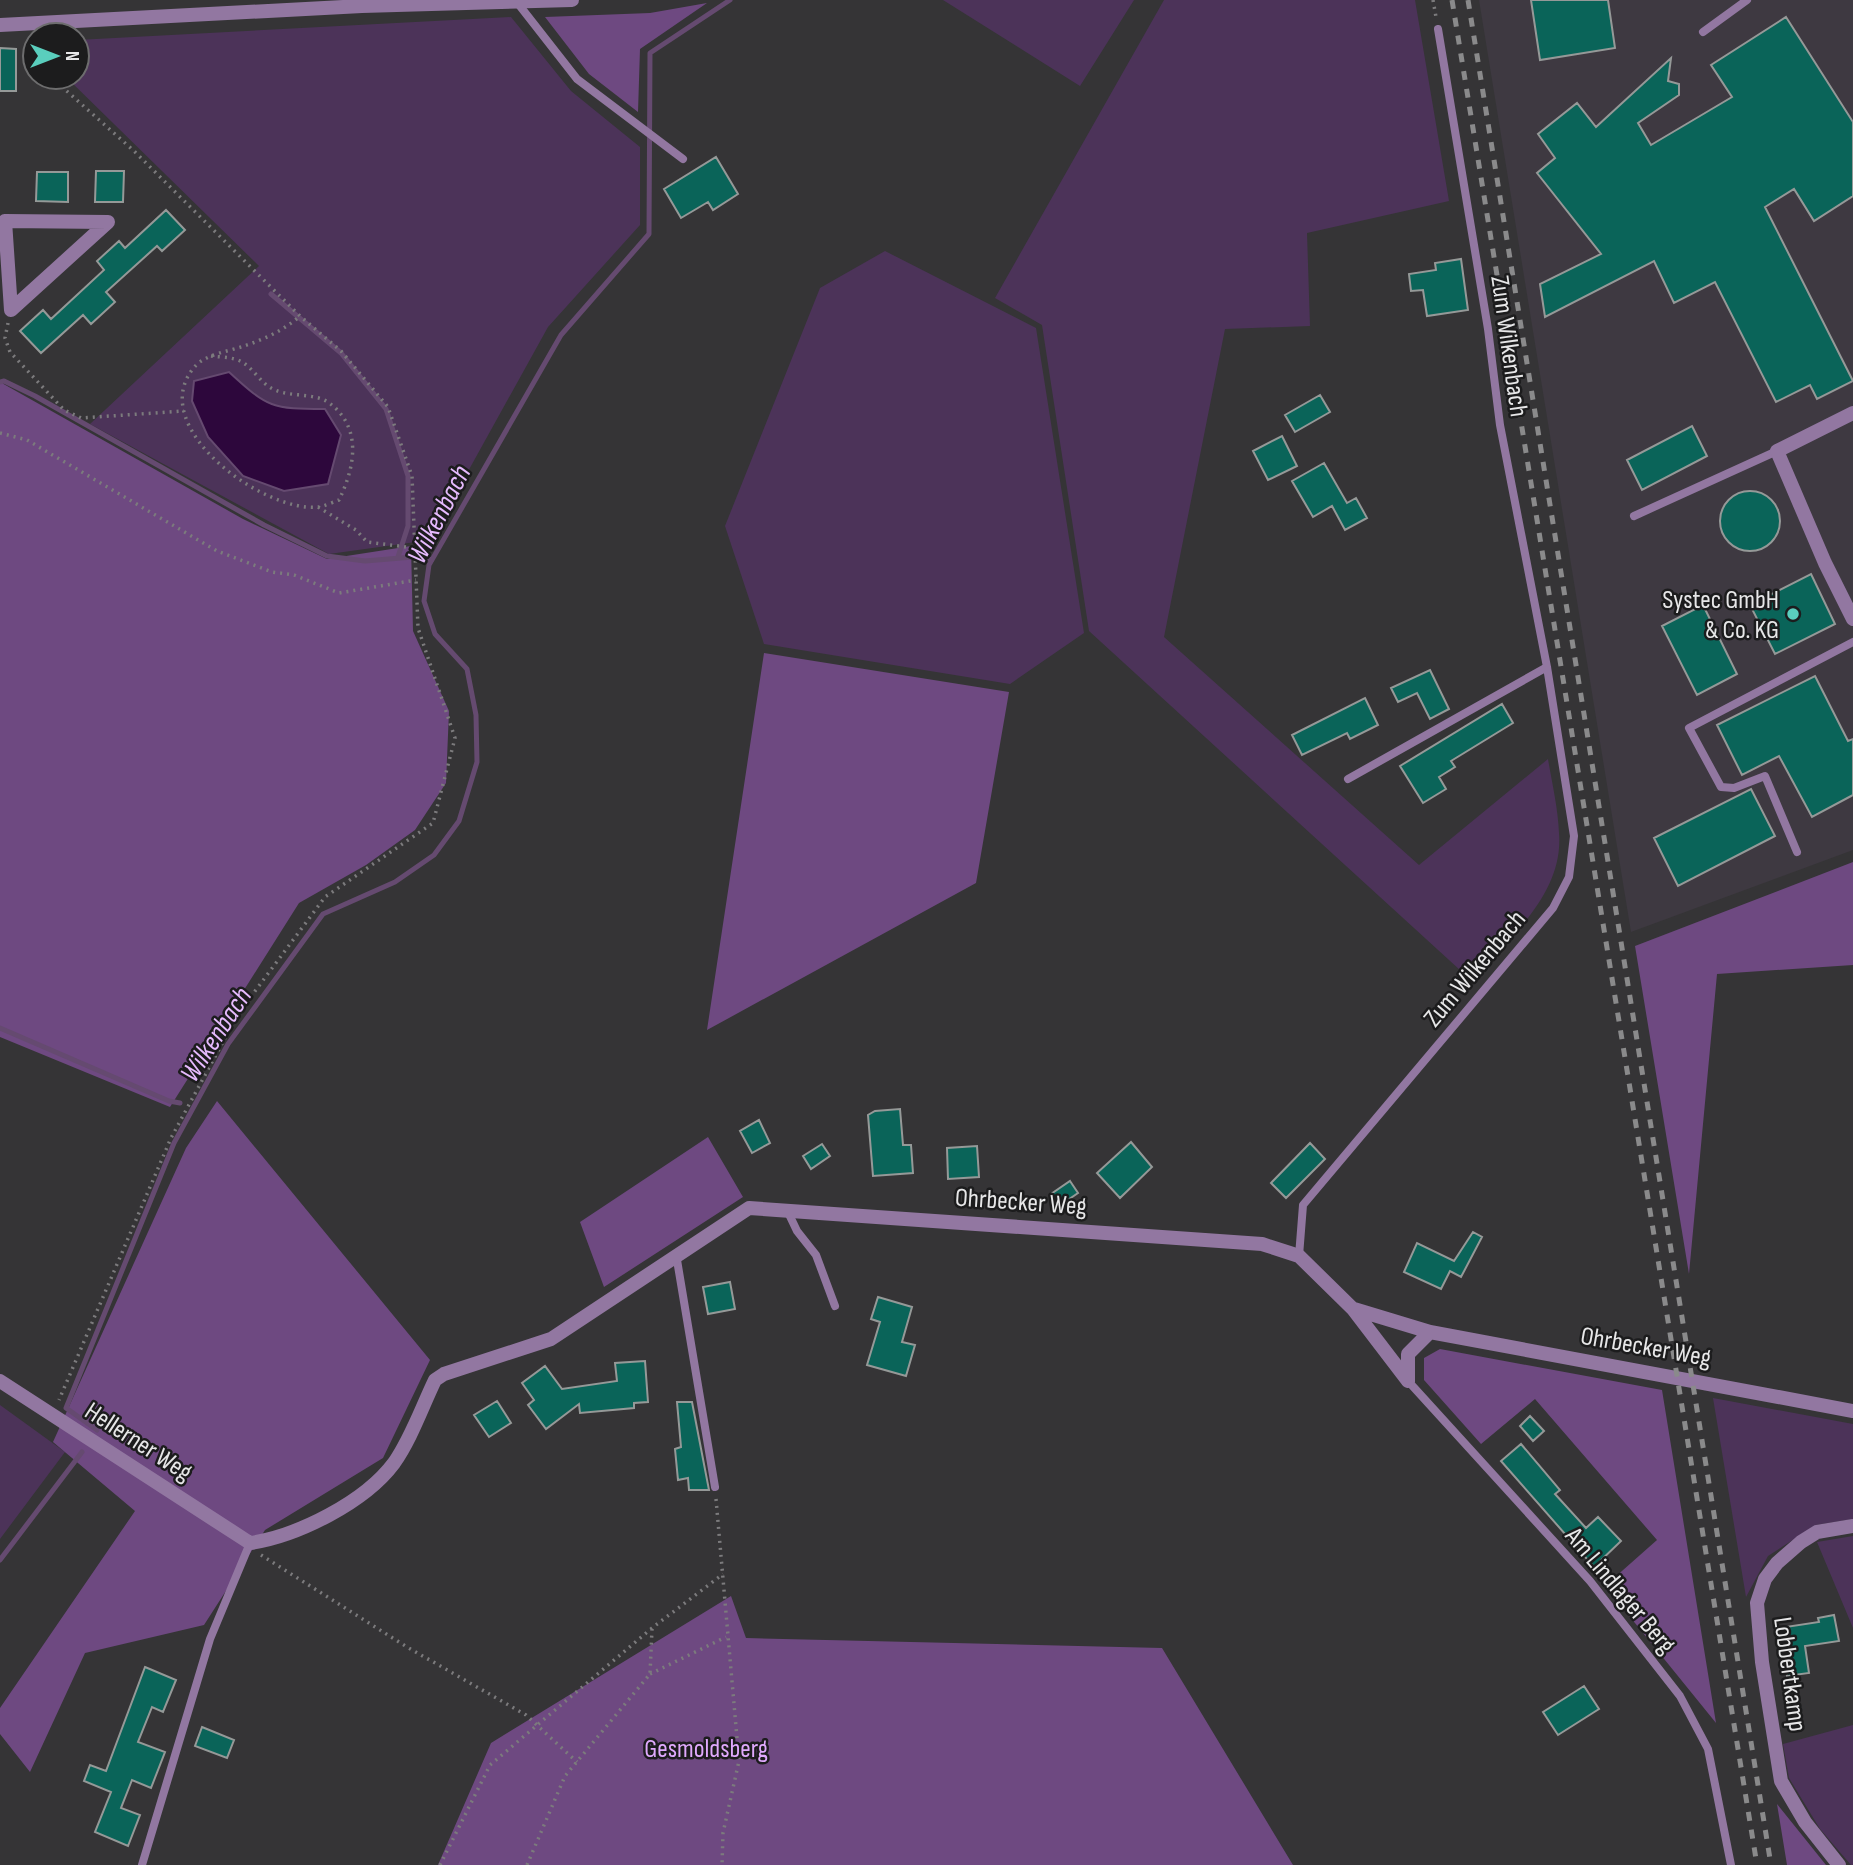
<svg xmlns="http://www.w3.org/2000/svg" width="1853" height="1865" font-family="'Sofia Sans Condensed',sans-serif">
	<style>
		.built { fill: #3e3941 }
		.green { fill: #4c3359 }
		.forest { fill: #6e4981 }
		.water { fill: #2d073c; stroke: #654a70; stroke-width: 2 }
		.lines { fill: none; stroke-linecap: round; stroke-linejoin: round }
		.stream { stroke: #654a70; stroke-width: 5 }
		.building { fill: #0a6459; stroke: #959998; stroke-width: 2 }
		.path { stroke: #7c7b7d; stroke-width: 3.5; stroke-dasharray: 2 5; stroke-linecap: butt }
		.lane { stroke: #9277a1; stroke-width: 8 }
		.street { stroke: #9277a1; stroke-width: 14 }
		.rail { stroke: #8a8a8b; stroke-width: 5; stroke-dasharray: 9 9; stroke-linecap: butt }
		.poi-dot { fill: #5acebd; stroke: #1c1c1d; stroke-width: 2.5 }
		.labels { text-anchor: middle; stroke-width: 5; stroke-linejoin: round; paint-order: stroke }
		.street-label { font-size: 26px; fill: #e7e7e8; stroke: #1c1c1d }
		.poi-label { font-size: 26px; fill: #e7e7e8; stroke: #1c1c1d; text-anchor: end }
		.park-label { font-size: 26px; fill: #e0a9fd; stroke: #1c1c1d }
		.water-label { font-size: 28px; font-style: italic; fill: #e5bafd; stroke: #1c1c1d }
	</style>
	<rect width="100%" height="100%" fill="#353436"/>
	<!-- built -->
	<path class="built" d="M 1479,0 L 1853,0 L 1853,850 L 1631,932 Z"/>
	<!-- green -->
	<path class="green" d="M 943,0 L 1134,0 L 1080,86 Z
		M 1164,0 L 1415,0 L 1449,201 L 1307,233 L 1310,326 L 1225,329 L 1164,637 L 1419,865 L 1548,759 C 1552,783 1558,808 1559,833 C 1564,894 1508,939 1472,981 L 1089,631 L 1042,325 L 995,298 Z
		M 511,17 L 571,91 L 640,147 L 640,225 L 548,327 L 430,540 L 329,554 L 90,424 L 259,266 L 66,77 L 77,77 L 77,40 Z
		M 885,251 L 1036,328 L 1084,633 L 1010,684 L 764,644 L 725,526 L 820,288 Z
		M 1713,1398 L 1853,1424 L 1853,1519 L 1816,1525 L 1768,1556 L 1746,1597 Z
		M 0,1405 L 65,1452 L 0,1539 Z
		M 1853,1536 L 1853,1628 L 1817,1542 Z
		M 1853,1725 L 1853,1865 L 1851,1865 L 1820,1829 L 1789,1778 L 1783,1744 Z"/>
	<!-- forest -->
	<path class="forest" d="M 707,3 L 640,49 L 638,112 L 589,74 L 545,17 L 650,13 Z
		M 0,382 L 243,519 L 327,559 L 411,546 L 413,631 L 449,711 L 446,783 L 415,830 L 366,865 L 299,903 L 170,1107 L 0,1037 Z
		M 764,653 L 1009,692 L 976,883 L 707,1030 Z
		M 1853,862 L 1853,965 L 1717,974 L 1689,1274 L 1635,946 Z
		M 217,1101 L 430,1360 L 383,1458 L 265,1530 L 204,1625 L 85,1653 L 30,1772 L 0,1734 L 0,1708 L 135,1511 L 53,1442 L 186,1148 Z
		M 708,1137 L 743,1197 L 604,1287 L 580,1222 Z
		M 1440,1349 L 1662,1390 L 1716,1723 L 1605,1586 L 1657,1540 L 1535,1399 L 1481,1444 L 1424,1380 L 1424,1358 Z
		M 731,1596 L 746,1638 L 1162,1648 L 1293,1865 L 438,1865 L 491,1743 Z
		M 1777,1804 L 1826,1865 L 1787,1865 Z"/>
	<!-- water -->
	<path class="water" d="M 229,372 C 268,408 272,409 325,409 L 341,435 L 328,484 L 284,491 L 243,476 L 208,437 L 192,401 L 194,381 Z"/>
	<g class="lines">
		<!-- stream -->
		<path class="stream" d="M 271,294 L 341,353 L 386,409 L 408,476 L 408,526 L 398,557
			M 0,382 L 4,381 L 35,396 L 264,525 L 327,556 L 365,561 L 413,557
			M 418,557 L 432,560
			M 0,1028 L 169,1101 L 180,1103
			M 97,1430 L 66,1408 L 174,1143 L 228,1044 L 323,914 L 395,882 L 434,855 L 459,821 L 477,762 L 476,715 L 467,669 L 435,634 L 424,601 L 429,565 L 561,335 L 649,234 L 650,53 L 730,0
			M 0,1560 L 82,1452"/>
	</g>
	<!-- building -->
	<path class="building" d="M 1531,0 L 1608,0 L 1615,48 L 1540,60 Z
		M 1786,17 L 1853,122 L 1853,196 L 1814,221 L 1794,189 L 1765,207 L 1853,381 L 1817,399 L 1810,385 L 1776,402 L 1715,282 L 1674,303 L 1654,261 L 1545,317 L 1540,284 L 1601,254 L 1537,173 L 1555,158 L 1538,134 L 1577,103 L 1596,127 L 1671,58 L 1668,81 L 1679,84 L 1679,95 L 1638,123 L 1651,145 L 1732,97 L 1711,65 Z
		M 0,48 L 16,49 L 16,91 L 0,91 Z
		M 716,157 L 738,194 L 713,210 L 708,202 L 681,218 L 664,189 Z
		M 96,171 L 124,171 L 123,202 L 95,202 Z
		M 37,172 L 68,172 L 68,202 L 36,201 Z
		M 166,210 L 185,230 L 162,251 L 157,246 L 106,292 L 115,302 L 91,324 L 83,315 L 41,353 L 20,331 L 43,310 L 51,319 L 104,270 L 97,261 L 119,241 L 125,248 Z
		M 1461,259 L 1468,310 L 1427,316 L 1423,290 L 1411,291 L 1409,274 L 1436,270 L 1435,263 Z
		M 1320,395 L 1330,412 L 1295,432 L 1285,415 Z
		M 1692,426 L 1707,456 L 1642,490 L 1627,460 Z
		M 1282,436 L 1297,466 L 1268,480 L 1253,451 Z
		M 1324,463 L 1347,503 L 1356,498 L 1367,518 L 1345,530 L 1332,506 L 1313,517 L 1292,481 Z
		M1720 521a30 30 0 1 1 60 0a30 30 0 1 1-60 0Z
		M 1811,574 L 1835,624 L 1775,654 L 1750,605 Z
		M 1703,605 L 1737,674 L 1697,695 L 1662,626 Z
		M 1430,670 L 1449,709 L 1430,719 L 1417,693 L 1398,702 L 1391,688 Z
		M 1815,676 L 1848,741 L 1853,739 L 1853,795 L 1812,817 L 1779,756 L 1742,775 L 1717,725 Z
		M 1365,698 L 1378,725 L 1350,739 L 1347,733 L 1302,755 L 1292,735 Z
		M 1502,704 L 1513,723 L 1451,761 L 1455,767 L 1439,777 L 1446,789 L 1423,803 L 1400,766 Z
		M 1751,789 L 1775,836 L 1678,886 L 1654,838 Z
		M 900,1109 L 903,1145 L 911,1145 L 913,1173 L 873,1176 L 868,1115 L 875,1111 Z
		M 759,1120 L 770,1143 L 752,1153 L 740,1131 Z
		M 1131,1142 L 1152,1167 L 1120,1198 L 1097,1173 Z
		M 1310,1143 L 1325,1159 L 1286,1198 L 1271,1183 Z
		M 822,1144 L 830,1156 L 811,1169 L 803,1156 Z
		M 977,1146 L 979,1177 L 948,1179 L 947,1148 Z
		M 1070,1181 L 1078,1193 L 1059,1206 L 1051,1194 Z
		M 1473,1232 L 1482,1237 L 1461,1277 L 1450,1271 L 1441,1289 L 1404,1272 L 1417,1243 L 1454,1261 Z
		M 730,1282 L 735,1309 L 708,1314 L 703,1287 Z
		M 878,1297 L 912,1307 L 902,1342 L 915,1345 L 906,1376 L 867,1365 L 880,1322 L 871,1319 Z
		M 645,1361 L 648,1402 L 634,1403 L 634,1408 L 580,1413 L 579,1404 L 546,1429 L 528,1405 L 534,1400 L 522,1383 L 545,1366 L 562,1389 L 617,1381 L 615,1363 Z
		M 497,1401 L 511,1423 L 489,1437 L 474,1415 Z
		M 677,1402 L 692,1402 L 709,1490 L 689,1490 L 688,1478 L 678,1480 L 675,1449 L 681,1447 Z
		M 1530,1416 L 1544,1431 L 1533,1441 L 1520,1426 Z
		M 1521,1444 L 1560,1490 L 1555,1494 L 1586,1528 L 1598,1517 L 1621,1541 L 1594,1567 L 1501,1461 Z
		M 1834,1615 L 1839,1641 L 1805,1646 L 1809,1673 L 1787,1676 L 1779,1628 L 1819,1622 L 1818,1618 Z
		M 145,1667 L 176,1680 L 163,1712 L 152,1707 L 138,1742 L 165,1752 L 151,1788 L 132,1780 L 121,1808 L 140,1815 L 128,1846 L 95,1832 L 111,1792 L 84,1781 L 90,1765 L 106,1771 Z
		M 1584,1686 L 1599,1709 L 1558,1735 L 1543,1712 Z
		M 202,1727 L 234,1740 L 227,1758 L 195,1746 Z"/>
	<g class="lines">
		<!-- path -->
		<path class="path" d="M 1433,0 L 1436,17
			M 28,39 L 35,50
			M 51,77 L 134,151 L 300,316 L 341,351 L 388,407 L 412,476 L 418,628 L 455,738 L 433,823 L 325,897 L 238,1014 L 171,1138 L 59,1400
			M 8,323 L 5,338 L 10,352 L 64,410 L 81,418 L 184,411
			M 211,356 C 219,357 229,357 238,360 C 253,366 260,384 275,390 C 291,397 314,393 328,402 C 363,427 355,467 339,500 C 333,502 325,506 319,507 C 264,513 148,429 192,370 C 203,354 227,352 244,346 C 265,339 284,330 300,316
			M 0,433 L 27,440 L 217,551 L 272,572 L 294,575 L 339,593 L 416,580
			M 318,507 L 356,530 L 367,542 L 414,548
			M 716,1499 L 739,1761 L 723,1833 L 722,1865
			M 261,1555 L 407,1647 L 526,1715 L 577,1762
			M 650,1674 L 726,1637
			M 440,1865 L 490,1765 L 652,1628 L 723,1574
			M 527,1865 L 565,1776 L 650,1674 L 652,1629"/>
		<!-- lane -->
		<path class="lane" d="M 516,1 L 577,79 L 683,159
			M 1703,32 L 1747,0
			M 1634,516 L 1777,451
			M 1348,779 L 1547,667
			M 1797,852 L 1765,776 L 1734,788 L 1721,787 L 1689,728 L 1853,642
			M 787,1210 L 797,1231 L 816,1255 L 835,1306
			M 676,1254 L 715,1487
			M 1299,1256 L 1303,1205 L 1553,908 L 1569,877 L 1574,836 L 1547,667 L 1500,425 L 1488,329 L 1438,29
			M 1408,1381 L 1590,1581 L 1680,1696 L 1708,1749 L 1731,1865
			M 142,1865 L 210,1639 L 250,1543"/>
		<!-- street -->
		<path class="street" d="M 0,25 L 362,6 L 572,0
			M 5,221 L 108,222 L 11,310 Z
			M 1853,413 L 1777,451 L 1825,563 L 1853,619
			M 1354,1309 L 1430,1332
			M 0,1381 L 250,1543 C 298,1536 365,1502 394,1463 C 411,1439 422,1407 435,1380 L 444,1374 L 551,1339 L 749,1208 L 1262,1244 L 1299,1256 L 1353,1309 L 1408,1381
			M 1408,1381 L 1408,1354 L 1430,1332 L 1853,1411
			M 1839,1865 L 1805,1822 L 1781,1781 L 1762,1662 L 1757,1603 L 1765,1579 L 1777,1563 L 1801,1542 L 1817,1532 L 1853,1526"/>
		<!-- rail -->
		<path class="rail" d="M 1452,0 L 1757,1865
			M 1468,0 L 1771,1865"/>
	</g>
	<!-- markers -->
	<circle class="poi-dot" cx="1793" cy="614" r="7"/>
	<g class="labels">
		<!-- street labels -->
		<g class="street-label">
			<text transform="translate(1510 346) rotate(82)" y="9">Zum Wilkenbach</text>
			<text transform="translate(1474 968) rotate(-50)" y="9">Zum Wilkenbach</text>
			<text transform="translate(1021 1201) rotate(4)" y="9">Ohrbecker Weg</text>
			<text transform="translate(1646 1346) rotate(10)" y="9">Ohrbecker Weg</text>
			<text transform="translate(139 1441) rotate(33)" y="9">Hellerner Weg</text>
			<text transform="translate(1621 1590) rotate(50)" y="9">Am Lindlager Berg</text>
			<text transform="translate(1791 1674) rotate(82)" y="9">Lobbertkamp</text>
		</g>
		<!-- poi labels -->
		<g class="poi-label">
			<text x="1779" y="608">Systec GmbH<tspan x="1779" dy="30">&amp; Co. KG</tspan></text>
		</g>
		<!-- park labels -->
		<g class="park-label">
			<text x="706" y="1757">Gesmoldsberg</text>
		</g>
		<!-- water labels -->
		<g class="water-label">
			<text transform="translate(438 514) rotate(-63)" y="10">Wilkenbach</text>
			<text transform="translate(215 1034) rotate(-57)" y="10">Wilkenbach</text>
		</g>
	</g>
	<!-- north arrow -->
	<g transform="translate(56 56) rotate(90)"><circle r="33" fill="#1c1c1d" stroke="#6d6d6e" stroke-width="2"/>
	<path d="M0-5L12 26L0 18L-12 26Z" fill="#5acebd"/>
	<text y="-10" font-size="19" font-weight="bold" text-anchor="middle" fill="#e7e7e8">N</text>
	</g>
</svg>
